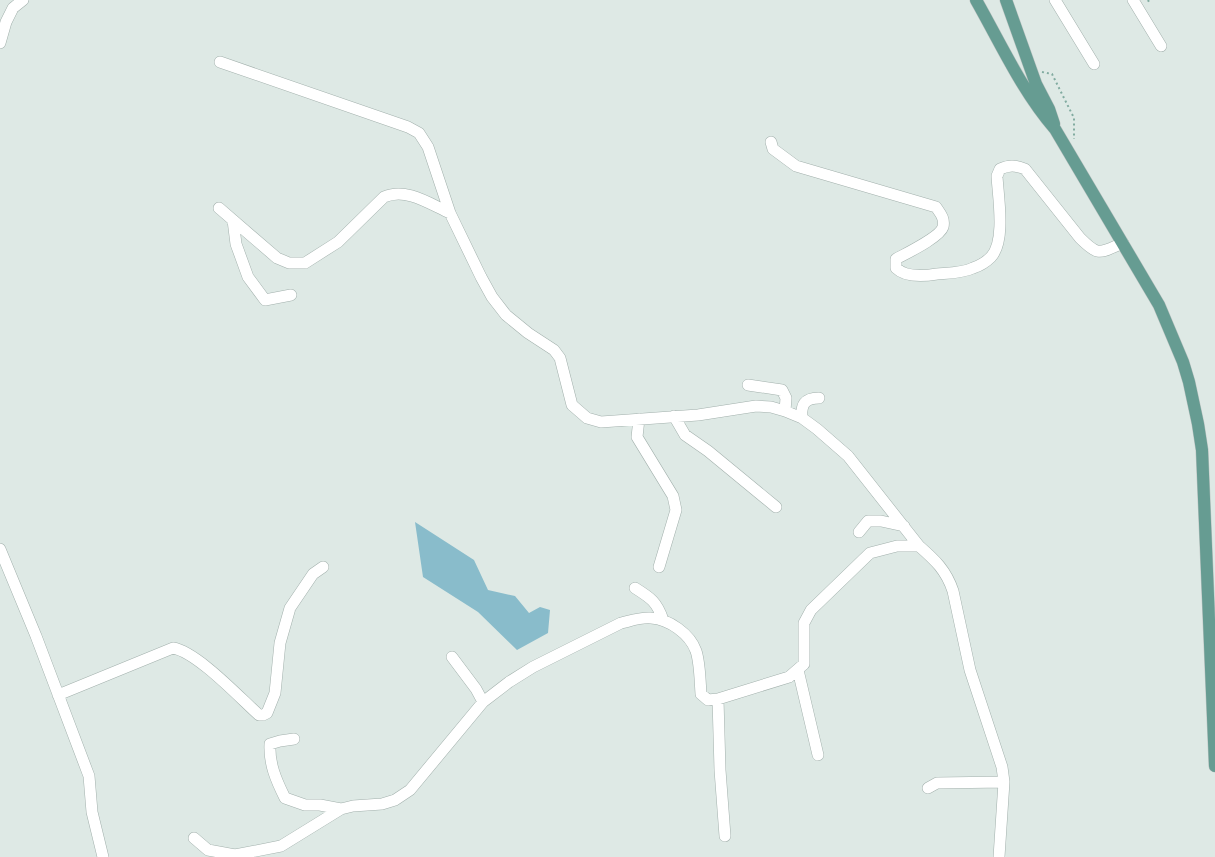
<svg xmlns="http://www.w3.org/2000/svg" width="1215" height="857" font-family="Overpass,sans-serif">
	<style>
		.water { fill: #89bccb }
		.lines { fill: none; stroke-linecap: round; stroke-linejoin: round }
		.minor-casing { stroke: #a2b0ac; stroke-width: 12 }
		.major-casing { stroke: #bcc3c2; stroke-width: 13 }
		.path { stroke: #81aba0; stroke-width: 2; stroke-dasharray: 2 3; stroke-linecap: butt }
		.minor { stroke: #fff; stroke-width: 11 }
		.major { stroke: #669c92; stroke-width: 12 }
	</style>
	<rect width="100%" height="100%" fill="#dee9e5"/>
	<!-- water -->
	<path class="water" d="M 415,522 L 474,560 L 488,590 L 515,596 L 529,613 L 540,607 L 550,610 L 548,633 L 517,650 L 478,612 L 423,577 Z"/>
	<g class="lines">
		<!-- minor casing -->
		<g class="minor-casing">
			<path id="minor" d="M 1055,0 L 1094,64
				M 1133,0 L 1161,46
				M 0,43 L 6,22 L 13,8 L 23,0
				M 220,62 L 408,127 L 419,133 L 428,147 L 450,213 L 481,277 L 492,297 L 506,315 L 528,333 L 554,350 L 560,358 L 572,405 L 587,418 L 601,422 L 698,415 L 756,406 L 771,407 L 785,411 L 802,418 L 817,429 L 848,456 L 919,546
				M 771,142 L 773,149 L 796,166 L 936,207 C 940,213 945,218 943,227 C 940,237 907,253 896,259 L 896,268 C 906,278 925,276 937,274 C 949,273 963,273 973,268 C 979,266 987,261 991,257 C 1006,241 998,196 997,176 L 1000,169 C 1009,165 1015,165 1025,169 L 1080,238 C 1099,257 1099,253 1123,243
				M 219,208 L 277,258 L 289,263 L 305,263 L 338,242 L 384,197 C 406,187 430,204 450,213
				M 233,220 L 236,244 L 248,277 L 265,300 L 291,295
				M 748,385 L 782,390 L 786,398 L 785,411
				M 674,416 L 685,435 L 708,451 L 776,507
				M 802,418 C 801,405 804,398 819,398
				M 639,419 L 637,437 L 673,496 L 676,510 L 659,567
				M 859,532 L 868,521 L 881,521 L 904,526
				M 0,549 L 36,636 L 89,776 L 92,812 L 103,857
				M 635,588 C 651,598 657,602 663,620
				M 452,657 L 476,689 L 483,702
				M 798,670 L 818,755
				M 58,695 L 173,648 C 197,652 239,697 259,715 L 263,715 L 267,713 L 275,693 L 280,643 L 290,608 L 313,574 L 323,567
				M 718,699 L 720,770 L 725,836
				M 294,739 L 280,741 L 270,744 C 269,764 276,780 285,798 L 305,805 L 320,805 L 341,809
				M 928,788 L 937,783 L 1004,782
				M 194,838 L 208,850 L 235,855 L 281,846 L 341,809 L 353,806 L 382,804 L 395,800 L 410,790 L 483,702 L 509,682 L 533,667 L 621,623 C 630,621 641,617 651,618 C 669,619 690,634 696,651 C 700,663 700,681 701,694 L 708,700 L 718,699 L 789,677 L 804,664 L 804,623 L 811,610 L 870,553 L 897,546 L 919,546 C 935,560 946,570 953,591 L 970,670 L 1002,767 L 1004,782 L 999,857"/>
		</g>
		<!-- major casing -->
		<g class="major-casing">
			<path id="major" d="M 976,0 C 1001,44 1022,91 1055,129 L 1159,305 L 1183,362 L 1189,382 L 1198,424 L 1202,450 L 1215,766
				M 1006,0 L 1036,84 L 1049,109 L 1054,124"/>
		</g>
		<!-- path -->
		<path class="path" d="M 1148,0 L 1149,2
			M 1042,72 L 1052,74 L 1074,118 L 1074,139"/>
		<!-- minor -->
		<use href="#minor" class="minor"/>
		<!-- major -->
		<use href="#major" class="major"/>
	</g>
</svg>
